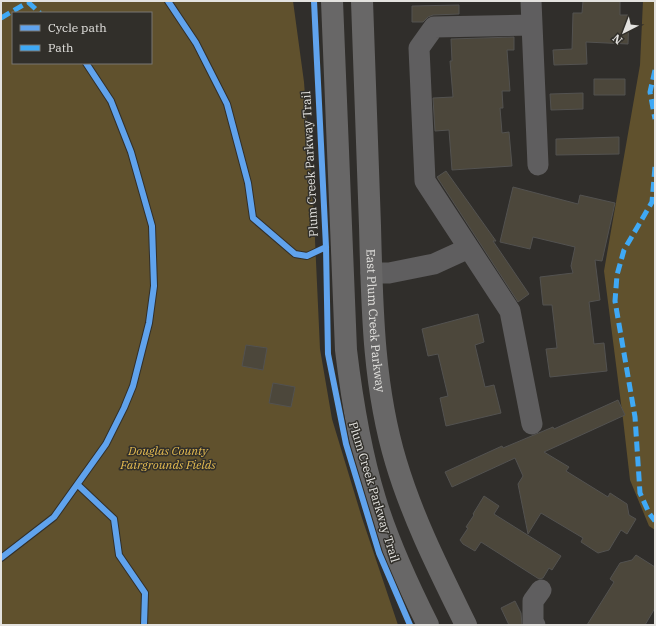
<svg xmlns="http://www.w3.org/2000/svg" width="656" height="626" font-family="'IBM Plex Serif',serif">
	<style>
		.green { fill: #60512d; fill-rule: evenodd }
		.building { fill: #4c473b; stroke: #535250 }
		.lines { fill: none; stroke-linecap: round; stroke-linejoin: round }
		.minor { stroke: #5f5e5f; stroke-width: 21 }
		.major { stroke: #686767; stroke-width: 22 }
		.quiet { stroke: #3fa9f5; stroke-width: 5; stroke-dasharray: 10 5; stroke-linecap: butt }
		.cycleway-casing { stroke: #312f2a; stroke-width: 8 }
		.cycleway { stroke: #60a3ed; stroke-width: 6 }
		.labels { text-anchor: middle; stroke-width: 3; stroke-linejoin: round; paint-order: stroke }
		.street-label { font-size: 12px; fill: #e3e2df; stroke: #312f2a }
		.park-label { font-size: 12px; font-style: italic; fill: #e6bc51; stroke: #312f2a }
	</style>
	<rect width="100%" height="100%" fill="#302e2b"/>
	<!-- green -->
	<path class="green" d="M 1,1 L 293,1 L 304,82 L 314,218 L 320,349 L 332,419 L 362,518 L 398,625 L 1,625 ZM 13,13 L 151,13 L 151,63 L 13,63 Z
		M 643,1 L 655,1 L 655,530 L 649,526 L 630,480 L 623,419 L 604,271 L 640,65 Z"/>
	<!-- building -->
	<path class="building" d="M 583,1 L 620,1 L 620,15 L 629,15 L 628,44 L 586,42 L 587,64 L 554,65 L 553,50 L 572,49 L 573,13 L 582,13 Z
		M 459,5 L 459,14 L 433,15 L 428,17 L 423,22 L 412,22 L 412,6 Z
		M 514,37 L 514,50 L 507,50 L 510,91 L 502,91 L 503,108 L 500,108 L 502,133 L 509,132 L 512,166 L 452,170 L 449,130 L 435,131 L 433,98 L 453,97 L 450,61 L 452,61 L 451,39 Z
		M 594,79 L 625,79 L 625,95 L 594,95 Z
		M 583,93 L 583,109 L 551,110 L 550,94 Z
		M 619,137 L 619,154 L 556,155 L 556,139 Z
		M 446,171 L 496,241 L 493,241 L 529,294 L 518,302 L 437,177 Z
		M 513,187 L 578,204 L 580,195 L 615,203 L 602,261 L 595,260 L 600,300 L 589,302 L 594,344 L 604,343 L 607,371 L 550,377 L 546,349 L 557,348 L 552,305 L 543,305 L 540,277 L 573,273 L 571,266 L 575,247 L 533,237 L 530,249 L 500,242 Z
		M 478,314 L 484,342 L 475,345 L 485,387 L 494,385 L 501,413 L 446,426 L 440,398 L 448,396 L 438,354 L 428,356 L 422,329 Z
		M 246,345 L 267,348 L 263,370 L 242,366 Z
		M 273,383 L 295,387 L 291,407 L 269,403 Z
		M 618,400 L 625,415 L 544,452 L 569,467 L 566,471 L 608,497 L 610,493 L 627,504 L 629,515 L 636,519 L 627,534 L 621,530 L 609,550 L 598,553 L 581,542 L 583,538 L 541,513 L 528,534 L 518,484 L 523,476 L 515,458 L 452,487 L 445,472 L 502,446 L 503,448 L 553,427 L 554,429 Z
		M 484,496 L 499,506 L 494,514 L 561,556 L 552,570 L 549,568 L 543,578 L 539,579 L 481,542 L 475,551 L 463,544 L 460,540 L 468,528 L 466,527 L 474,515 L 473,514 Z
		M 636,555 L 655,567 L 655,608 L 645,625 L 587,625 L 614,582 L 610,579 L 620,563 L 632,560 Z
		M 515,601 L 521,613 L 522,625 L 509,625 L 501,608 Z"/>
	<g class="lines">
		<!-- minor -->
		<path class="minor" d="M 531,1 L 538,165
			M 532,25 L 434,27 L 419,48 L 425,181 L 510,311 L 532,424
			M 371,273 L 389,273 L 434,264 L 469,248
			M 535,625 L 533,622 L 533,601 L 541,590"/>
		<!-- major -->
		<g class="major">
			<path d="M 332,1 L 346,350 C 352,400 360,450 375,499 C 388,542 408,585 428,625"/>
			<path id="s1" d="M 362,1 C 364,76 367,151 370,226 C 372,305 373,386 396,462 C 413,519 440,572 466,625"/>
		</g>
		<!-- quiet -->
		<path class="quiet" d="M 28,2 L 40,13
			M 1,18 L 30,1
			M 655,70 L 650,92 L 655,119
			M 655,167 L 652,202 L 624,250 L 617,275 L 615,301 L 635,417 L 640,493 L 649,513 L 655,521"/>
		<!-- cycleway casing -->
		<g class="cycleway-casing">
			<path id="cycleway" d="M 168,1 L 196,43 L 227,104 L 248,183 L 253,218 L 295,254 L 307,256 L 326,247
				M 314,1 L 326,247 L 328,354 L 346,444 L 379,553 L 410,625
				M 78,485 L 114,519 L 119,555 L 145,593 L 144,625
				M 1,558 L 54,517 L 106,444 L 124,408 L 133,386 L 149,323 L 154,286 L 152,226 L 131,152 L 111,101 L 86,63"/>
		</g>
		<!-- cycleway -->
		<use href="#cycleway" class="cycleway"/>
	</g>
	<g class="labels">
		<!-- street labels -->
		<g class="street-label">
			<text transform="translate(310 164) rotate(-93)" y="4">Plum Creek Parkway Trail</text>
			<text dy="4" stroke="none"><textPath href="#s1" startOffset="320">East Plum Creek Parkway</textPath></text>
			<text transform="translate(374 492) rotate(73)" y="4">Plum Creek Parkway Trail</text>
		</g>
		<!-- park labels -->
		<g class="park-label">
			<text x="168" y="455">Douglas County<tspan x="168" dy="14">Fairgrounds Fields</tspan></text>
		</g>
	</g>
	<!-- border -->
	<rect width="656" height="626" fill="none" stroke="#e3e2df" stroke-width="4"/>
	<!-- legend -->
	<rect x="12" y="12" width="140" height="52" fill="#312f2a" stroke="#787772"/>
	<rect x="20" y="25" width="20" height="6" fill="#60a3ed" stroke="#787772"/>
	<text x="48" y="32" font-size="12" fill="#e3e2df">Cycle path</text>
	<rect x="20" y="45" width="20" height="6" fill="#3fa9f5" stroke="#787772"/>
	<text x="48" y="52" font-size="12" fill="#e3e2df">Path</text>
	<!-- north arrow -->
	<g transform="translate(624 32) rotate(222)" stroke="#312f2a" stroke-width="3" paint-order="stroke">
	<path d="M0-3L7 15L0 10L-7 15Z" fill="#e3e2df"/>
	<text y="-6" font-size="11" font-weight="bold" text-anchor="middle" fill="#e3e2df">N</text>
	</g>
</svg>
